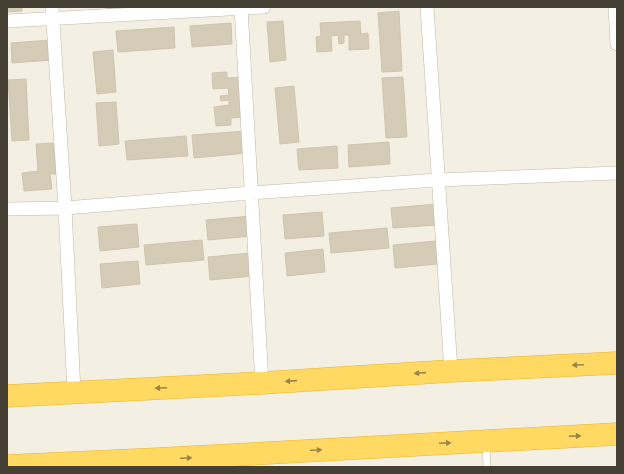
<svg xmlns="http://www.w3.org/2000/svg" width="624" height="474" font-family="Cabin,sans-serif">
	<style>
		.building { fill: #d5ccb8; stroke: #d0c5ab }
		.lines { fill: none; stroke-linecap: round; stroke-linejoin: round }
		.lane-casing { stroke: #bfb8a5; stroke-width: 8 }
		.street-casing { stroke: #bfb8a5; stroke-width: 14 }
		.highway-casing { stroke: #e7b329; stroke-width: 23 }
		.lane { stroke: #fff; stroke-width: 7 }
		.street { stroke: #fff; stroke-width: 13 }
		.highway { stroke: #ffd962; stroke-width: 22 }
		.oneway { fill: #998548 }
	</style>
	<rect width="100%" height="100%" fill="#f3f0e3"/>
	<!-- building -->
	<path class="building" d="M 7,7 L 22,7 L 22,11 L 7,12 Z
		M 107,7 L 154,7 L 108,11 Z
		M 399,11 L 402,71 L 382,72 L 378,13 Z
		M 283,21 L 286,60 L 270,62 L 267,22 Z
		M 360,21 L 361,34 L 368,33 L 369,49 L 349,50 L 349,35 L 344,35 L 344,43 L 339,44 L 338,35 L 331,36 L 332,51 L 317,52 L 316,37 L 321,36 L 320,23 Z
		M 231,23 L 232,44 L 192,47 L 190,26 Z
		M 174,27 L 175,48 L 118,52 L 116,31 Z
		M 51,40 L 52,60 L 12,63 L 11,43 Z
		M 113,50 L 116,92 L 97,94 L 93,52 Z
		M 227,72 L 227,78 L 241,77 L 244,117 L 231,118 L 231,125 L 216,126 L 214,107 L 229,105 L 229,100 L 221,101 L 220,96 L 229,95 L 228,88 L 213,89 L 212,73 Z
		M 403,77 L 407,137 L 386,138 L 382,78 Z
		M 26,79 L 29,140 L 12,141 L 8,80 Z
		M 294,86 L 299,142 L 280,144 L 275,88 Z
		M 116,102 L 119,144 L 99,146 L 96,103 Z
		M 246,131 L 248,153 L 194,158 L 192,135 Z
		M 186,136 L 188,156 L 127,160 L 125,141 Z
		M 389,142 L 390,164 L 349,167 L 348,145 Z
		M 53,143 L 56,174 L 50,174 L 52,189 L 24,191 L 22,173 L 38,171 L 36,144 Z
		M 337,146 L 338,168 L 299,170 L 297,149 Z
		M 436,204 L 437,225 L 393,228 L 391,208 Z
		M 322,212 L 324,236 L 285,239 L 283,215 Z
		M 251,216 L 252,236 L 208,240 L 206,220 Z
		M 137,224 L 139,247 L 100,251 L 98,227 Z
		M 387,228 L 389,248 L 331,253 L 329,233 Z
		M 202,240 L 204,260 L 146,265 L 144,245 Z
		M 436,241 L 438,264 L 395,268 L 393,245 Z
		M 323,249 L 325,272 L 287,276 L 285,253 Z
		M 251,253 L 253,276 L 210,280 L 208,257 Z
		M 138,261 L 140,284 L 102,288 L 100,264 Z"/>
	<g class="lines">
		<!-- lane casing -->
		<g class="lane-casing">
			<path id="lane" d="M 486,443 L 487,467"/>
		</g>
		<!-- street casing -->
		<g class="street-casing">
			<path id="street" d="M 52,7 L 65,208 L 74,392
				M 241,7 L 262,383
				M 427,7 L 451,371
				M 615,7 L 617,44
				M 7,21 L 264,7
				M 7,209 L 65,208 L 251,193 L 438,180 L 617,173"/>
		</g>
		<!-- highway casing -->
		<g class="highway-casing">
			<path id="highway" d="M 7,396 L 262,383 L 451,371 L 617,363
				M 7,466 L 158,459 L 617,434"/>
		</g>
		<!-- lane -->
		<use href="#lane" class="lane"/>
		<!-- street -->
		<use href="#street" class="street"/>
		<!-- highway -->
		<use href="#highway" class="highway"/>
	</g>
	<!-- one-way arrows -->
	<defs><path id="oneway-solid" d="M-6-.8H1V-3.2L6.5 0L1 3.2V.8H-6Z"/></defs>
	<g class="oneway">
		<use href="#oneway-solid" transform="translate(578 365) rotate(177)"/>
		<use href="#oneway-solid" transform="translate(420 373) rotate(176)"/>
		<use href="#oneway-solid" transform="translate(291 381) rotate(176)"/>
		<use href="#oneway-solid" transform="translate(161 388) rotate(177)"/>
		<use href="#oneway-solid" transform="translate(575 436) rotate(-3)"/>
		<use href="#oneway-solid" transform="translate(445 443) rotate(-3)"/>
		<use href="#oneway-solid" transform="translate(316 450) rotate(-3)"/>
		<use href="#oneway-solid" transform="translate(186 458) rotate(-3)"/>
	</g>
	<!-- border -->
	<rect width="624" height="474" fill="none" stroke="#454033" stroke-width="16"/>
</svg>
